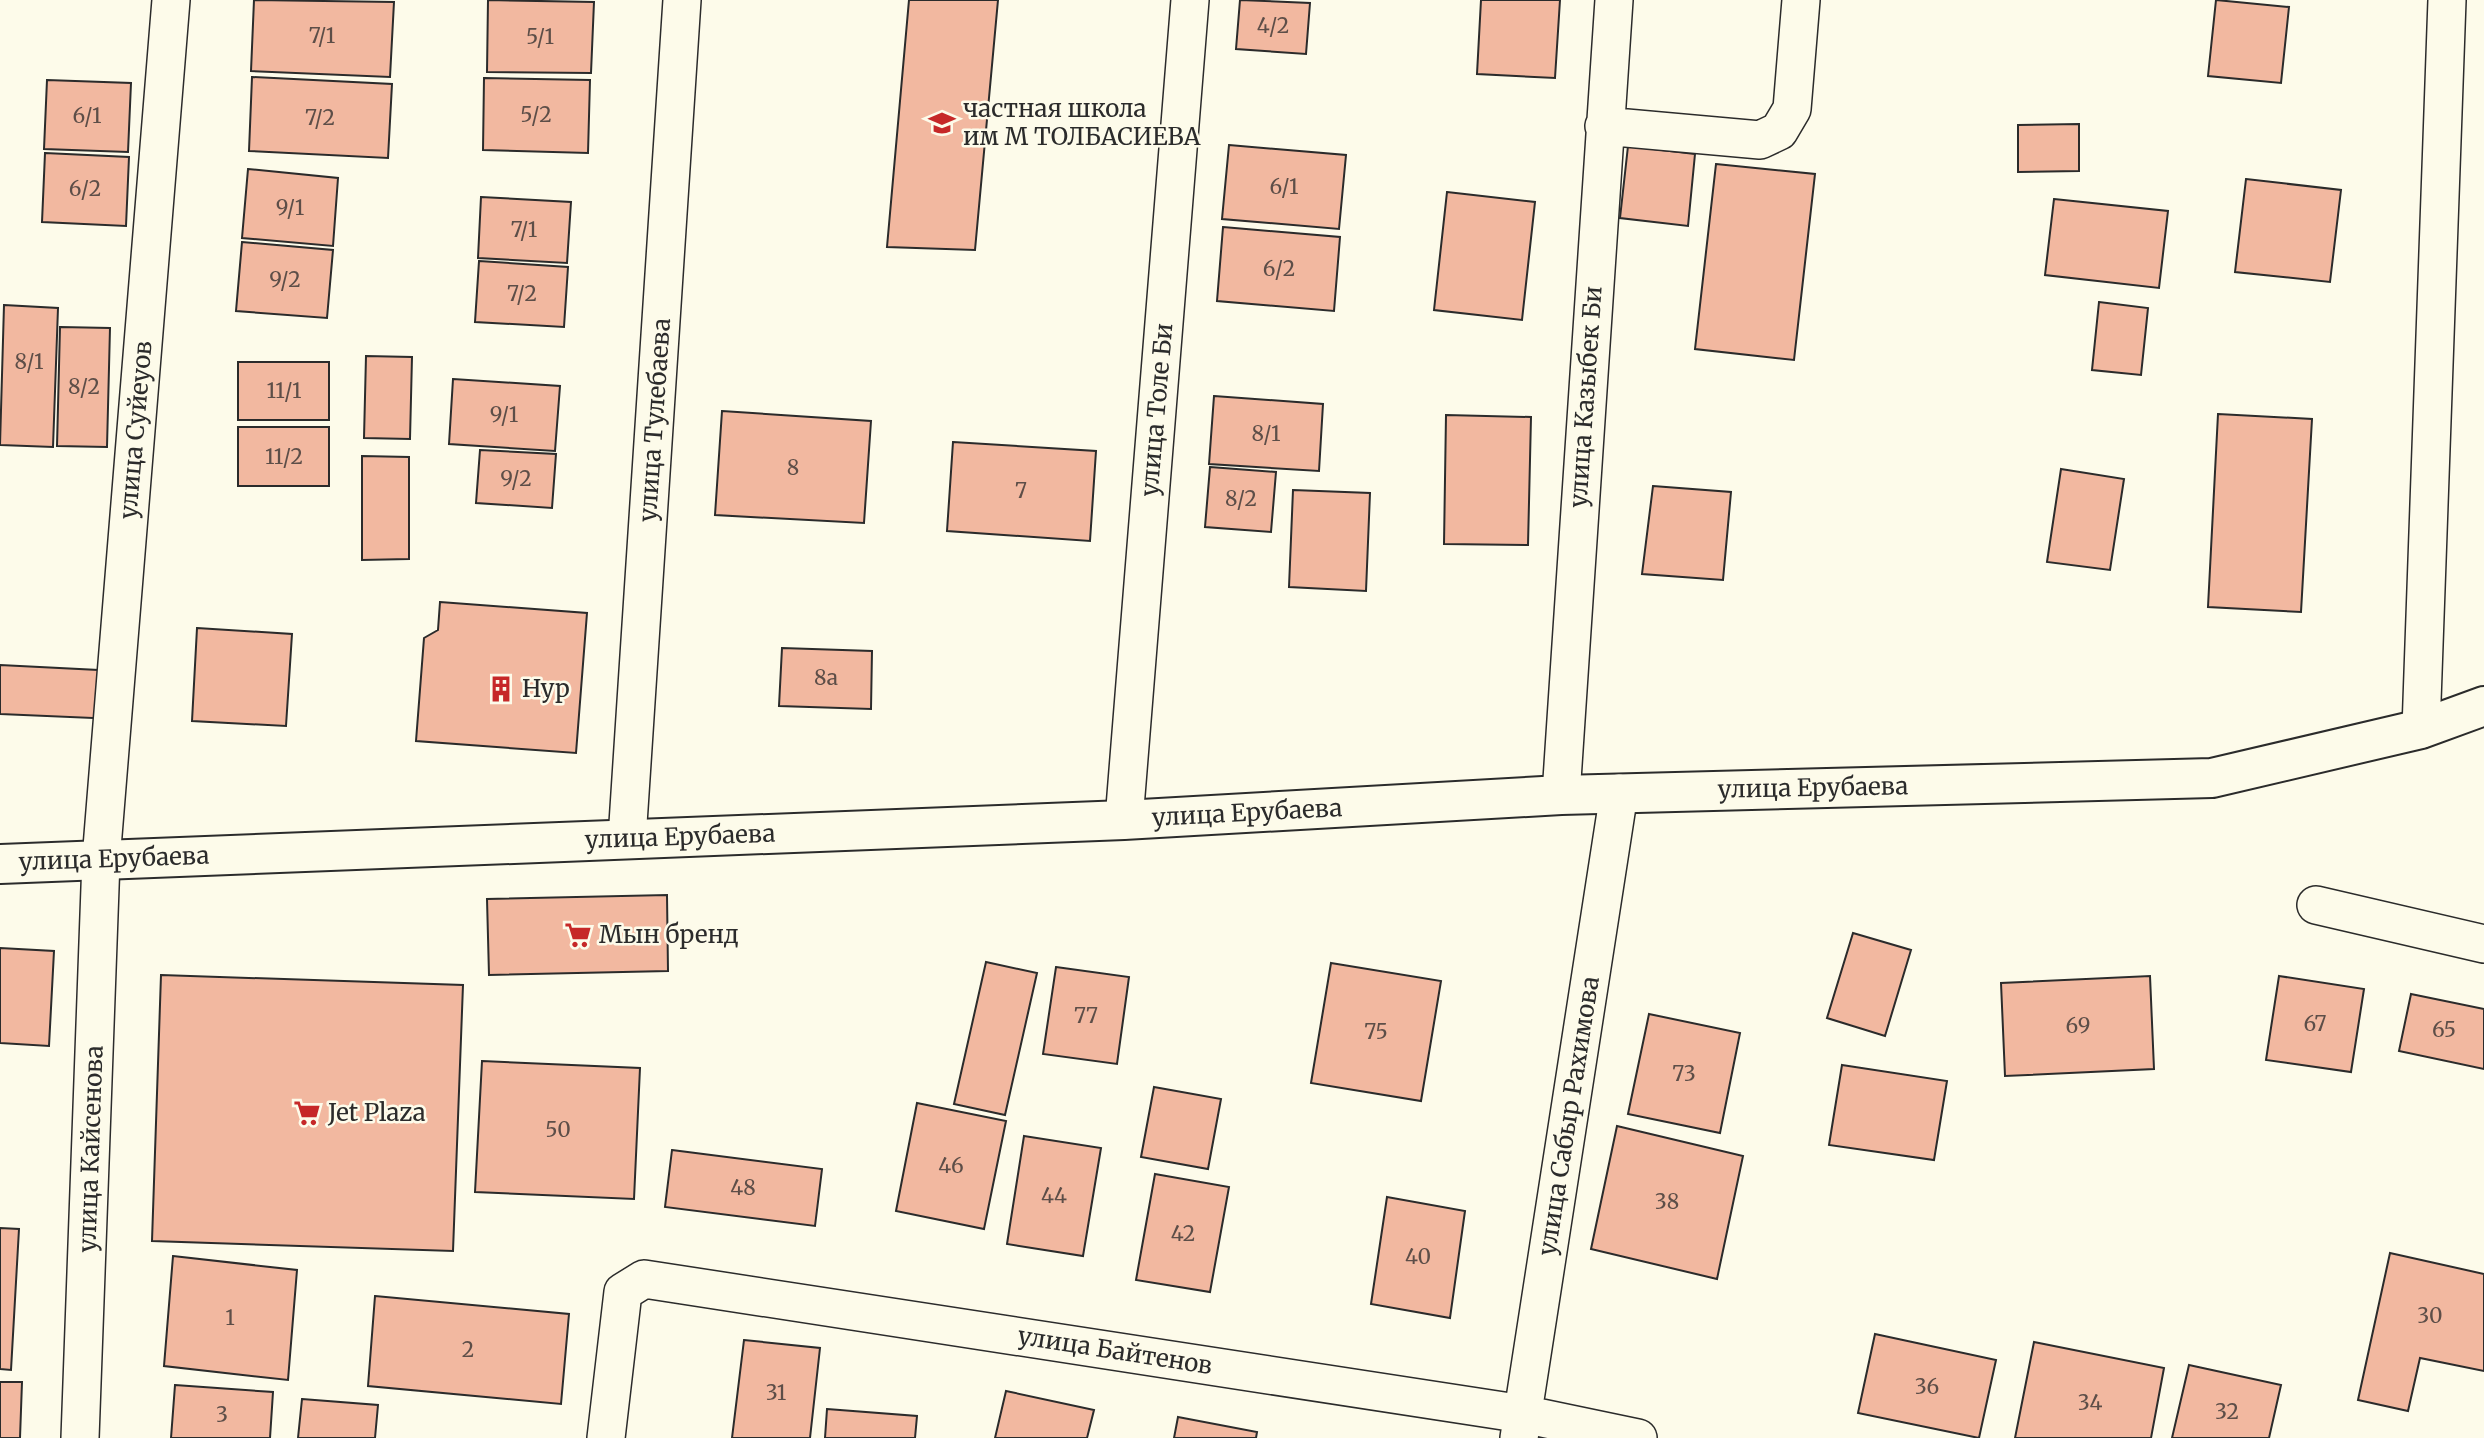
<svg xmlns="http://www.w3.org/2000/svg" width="2484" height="1438" font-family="Merriweather,serif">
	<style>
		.building { fill: #f2b8a0; stroke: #2b2b2b; stroke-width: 2 }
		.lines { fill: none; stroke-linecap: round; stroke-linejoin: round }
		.street-casing { stroke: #2b2b2b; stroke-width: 40 }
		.secondary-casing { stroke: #2b2b2b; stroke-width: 42 }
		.street { stroke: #fdfbea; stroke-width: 37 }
		.secondary { stroke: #fdfbea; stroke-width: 38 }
		.labels { text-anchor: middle; stroke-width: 5; stroke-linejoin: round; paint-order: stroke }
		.number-label { font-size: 21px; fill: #5d4e48 }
		.poi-label { font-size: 24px; fill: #2b2b2b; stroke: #fdfbea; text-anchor: start }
		.street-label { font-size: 24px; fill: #2b2b2b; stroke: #fdfbea }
	</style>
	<rect width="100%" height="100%" fill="#fdfbea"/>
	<!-- building -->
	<path class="building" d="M 254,0 L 394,2 L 390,77 L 251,71 Z
		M 488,0 L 594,2 L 591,73 L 487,72 Z
		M 909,0 L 998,0 L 975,250 L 887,247 Z
		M 1240,0 L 1310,3 L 1306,54 L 1236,49 Z
		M 1481,0 L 1560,0 L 1555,78 L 1477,74 Z
		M 2216,0 L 2289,7 L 2281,83 L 2208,76 Z
		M 252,77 L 392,84 L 388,158 L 249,151 Z
		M 484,78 L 590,80 L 588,153 L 483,150 Z
		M 47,80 L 131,83 L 128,152 L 44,149 Z
		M 2079,124 L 2079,171 L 2018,172 L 2018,125 Z
		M 1229,145 L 1346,155 L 1339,229 L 1222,219 Z
		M 1628,146 L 1695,154 L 1688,226 L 1620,218 Z
		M 45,153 L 129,157 L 126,226 L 42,222 Z
		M 1716,164 L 1815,174 L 1794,360 L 1695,349 Z
		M 248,169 L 338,178 L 333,246 L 242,238 Z
		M 2246,179 L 2341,190 L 2330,282 L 2235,272 Z
		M 1447,192 L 1535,202 L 1522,320 L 1434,310 Z
		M 481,197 L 571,202 L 567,263 L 478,258 Z
		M 2054,199 L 2168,211 L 2159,288 L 2045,275 Z
		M 1223,227 L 1340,237 L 1334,311 L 1217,301 Z
		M 242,242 L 333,250 L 327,318 L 236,311 Z
		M 479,261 L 568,267 L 564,327 L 475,322 Z
		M 2099,302 L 2148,308 L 2141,375 L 2092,370 Z
		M 4,305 L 58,308 L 53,447 L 0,445 Z
		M 60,327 L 110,328 L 107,447 L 57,446 Z
		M 366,356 L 412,357 L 410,439 L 364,438 Z
		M 238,362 L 329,362 L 329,420 L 238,420 Z
		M 453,379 L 560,386 L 555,451 L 449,444 Z
		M 1214,396 L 1323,404 L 1319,471 L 1209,464 Z
		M 722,411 L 871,421 L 864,523 L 715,515 Z
		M 2218,414 L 2312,419 L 2301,612 L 2208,607 Z
		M 1446,415 L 1531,417 L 1528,545 L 1444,544 Z
		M 238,427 L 329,427 L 329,486 L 238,486 Z
		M 953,442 L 1096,451 L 1090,541 L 947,531 Z
		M 480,450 L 556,454 L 552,508 L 476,503 Z
		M 362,456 L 409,457 L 409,559 L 362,560 Z
		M 1210,467 L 1276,472 L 1271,532 L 1205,527 Z
		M 2061,469 L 2124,479 L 2110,570 L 2047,562 Z
		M 1653,486 L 1731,492 L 1723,580 L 1642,574 Z
		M 1293,490 L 1370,493 L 1366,591 L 1289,587 Z
		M 440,602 L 587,613 L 576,753 L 416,741 L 424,638 L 438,630 Z
		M 197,628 L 292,634 L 286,726 L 192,721 Z
		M 782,648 L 872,651 L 871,709 L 779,706 Z
		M 0,665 L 118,671 L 116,719 L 0,714 Z
		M 667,895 L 668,971 L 489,975 L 487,899 Z
		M 1853,933 L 1911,950 L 1885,1036 L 1827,1018 Z
		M 0,948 L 54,951 L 49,1046 L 0,1043 Z
		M 986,962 L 1037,973 L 1005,1115 L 954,1104 Z
		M 1331,963 L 1441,981 L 1421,1101 L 1311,1083 Z
		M 1056,967 L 1129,977 L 1117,1064 L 1043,1054 Z
		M 161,975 L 463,985 L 453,1251 L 152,1241 Z
		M 2150,976 L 2154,1069 L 2005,1076 L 2001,983 Z
		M 2279,976 L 2364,989 L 2351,1072 L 2266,1060 Z
		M 2411,994 L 2484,1009 L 2484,1069 L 2399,1051 Z
		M 1649,1014 L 1740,1033 L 1720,1133 L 1628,1114 Z
		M 482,1061 L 640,1068 L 634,1199 L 475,1192 Z
		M 1842,1065 L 1947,1081 L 1934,1160 L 1829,1145 Z
		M 1154,1087 L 1221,1099 L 1208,1169 L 1141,1157 Z
		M 917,1103 L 1006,1121 L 984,1229 L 896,1211 Z
		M 1617,1126 L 1743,1156 L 1717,1279 L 1591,1249 Z
		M 1024,1136 L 1101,1148 L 1083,1256 L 1007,1244 Z
		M 672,1150 L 822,1169 L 815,1226 L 665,1207 Z
		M 1155,1174 L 1229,1187 L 1210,1292 L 1136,1280 Z
		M 1387,1197 L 1465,1211 L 1450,1318 L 1371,1304 Z
		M 0,1228 L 19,1229 L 11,1370 L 0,1369 Z
		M 2390,1253 L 2484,1274 L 2484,1371 L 2420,1358 L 2408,1411 L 2358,1400 Z
		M 173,1256 L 297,1270 L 288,1380 L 164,1366 Z
		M 375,1296 L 569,1314 L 561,1404 L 368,1386 Z
		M 1875,1334 L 1996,1360 L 1979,1438 L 1858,1413 Z
		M 744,1340 L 820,1348 L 810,1438 L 732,1438 Z
		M 2034,1342 L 2164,1368 L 2151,1438 L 2015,1438 Z
		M 2189,1365 L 2281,1385 L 2269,1438 L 2172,1438 Z
		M 0,1382 L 22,1382 L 20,1438 L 0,1438 Z
		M 175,1385 L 273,1392 L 270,1438 L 171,1438 Z
		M 1006,1391 L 1094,1410 L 1087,1438 L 995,1438 Z
		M 302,1399 L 378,1405 L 375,1438 L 298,1438 Z
		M 827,1409 L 917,1416 L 915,1438 L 825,1438 Z
		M 1178,1417 L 1257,1432 L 1256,1438 L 1174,1438 Z"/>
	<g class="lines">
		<!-- street casing -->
		<g class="street-casing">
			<path id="street" d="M 1604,126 L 1760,140 L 1779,131 L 1792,109 L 1801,0
				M 2421,729 L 2447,0
				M 1561,795 L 1614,0
				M 1124,820 L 1190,0
				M 627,839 L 682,0
				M 2316,905 L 2484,944
				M 80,1438 L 101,860 L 171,0
				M 606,1438 L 623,1292 L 644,1279 L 1523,1414 L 1638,1438
				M 1519,1438 L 1619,793"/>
		</g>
		<!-- secondary casing -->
		<g class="secondary-casing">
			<path id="secondary" d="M 0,864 L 1124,820 L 1561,795 L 2212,778 L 2421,729 L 2484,706"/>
		</g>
		<!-- street -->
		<use href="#street" class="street"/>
		<!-- secondary -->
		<use href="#secondary" class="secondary"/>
	</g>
	<!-- icons -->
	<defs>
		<g id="school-bare" transform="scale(2.1)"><path d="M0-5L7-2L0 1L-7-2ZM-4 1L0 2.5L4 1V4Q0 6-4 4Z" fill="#c62828" stroke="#fdfbea" stroke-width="2.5" paint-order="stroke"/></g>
		<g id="building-bare" transform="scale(2.1)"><path d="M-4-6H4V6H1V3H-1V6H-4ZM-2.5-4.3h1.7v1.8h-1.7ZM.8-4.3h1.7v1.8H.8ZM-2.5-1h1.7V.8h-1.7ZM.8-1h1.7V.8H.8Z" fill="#c62828" stroke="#fdfbea" stroke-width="2.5" paint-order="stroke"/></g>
		<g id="supermarket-bare" transform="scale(2.1)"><path d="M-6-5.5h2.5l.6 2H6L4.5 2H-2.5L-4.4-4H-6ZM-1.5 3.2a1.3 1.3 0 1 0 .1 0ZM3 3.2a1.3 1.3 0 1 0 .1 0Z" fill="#c62828" stroke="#fdfbea" stroke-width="2.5" paint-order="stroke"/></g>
	</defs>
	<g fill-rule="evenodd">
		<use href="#school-bare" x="942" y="123"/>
		<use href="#building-bare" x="501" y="689"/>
		<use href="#supermarket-bare" x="578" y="935"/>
		<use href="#supermarket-bare" x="307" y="1113"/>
	</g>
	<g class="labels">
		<!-- number labels -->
		<g class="number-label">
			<text x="1273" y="33">4/2</text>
			<text x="322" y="43">7/1</text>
			<text x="540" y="44">5/1</text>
			<text x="536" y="122">5/2</text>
			<text x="87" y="123">6/1</text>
			<text x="320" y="125">7/2</text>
			<text x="1284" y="194">6/1</text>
			<text x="85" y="196">6/2</text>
			<text x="290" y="215">9/1</text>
			<text x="524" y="237">7/1</text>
			<text x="1279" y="276">6/2</text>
			<text x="285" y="287">9/2</text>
			<text x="522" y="301">7/2</text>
			<text x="29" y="369">8/1</text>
			<text x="84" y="394">8/2</text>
			<text x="284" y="398">11/1</text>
			<text x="504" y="422">9/1</text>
			<text x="1266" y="441">8/1</text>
			<text x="284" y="464">11/2</text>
			<text x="793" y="475">8</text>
			<text x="516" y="486">9/2</text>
			<text x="1021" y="498">7</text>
			<text x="1241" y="506">8/2</text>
			<text x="826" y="685">8а</text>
			<text x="1086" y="1023">77</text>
			<text x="2315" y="1031">67</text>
			<text x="2078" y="1033">69</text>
			<text x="2444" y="1037">65</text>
			<text x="1376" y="1039">75</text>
			<text x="1684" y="1081">73</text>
			<text x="558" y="1137">50</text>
			<text x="951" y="1173">46</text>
			<text x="743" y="1195">48</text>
			<text x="1054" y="1203">44</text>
			<text x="1667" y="1209">38</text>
			<text x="1183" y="1241">42</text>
			<text x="1418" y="1264">40</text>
			<text x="2430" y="1323">30</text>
			<text x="230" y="1325">1</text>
			<text x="468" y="1357">2</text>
			<text x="1927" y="1394">36</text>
			<text x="776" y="1400">31</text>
			<text x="2090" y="1410">34</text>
			<text x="2227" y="1419">32</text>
			<text x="222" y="1422">3</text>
		</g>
		<!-- poi labels -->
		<g class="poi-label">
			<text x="963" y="117">частная школа<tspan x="963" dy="28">им М ТОЛБАСИЕВА</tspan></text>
			<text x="522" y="697">Нур</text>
			<text x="599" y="943">Мын бренд</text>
			<text x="328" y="1121">Jet Plaza</text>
		</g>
		<!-- street labels -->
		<g class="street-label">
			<text transform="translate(1586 397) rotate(-86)" y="8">улица Казыбек Би</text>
			<text transform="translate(1157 410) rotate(-85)" y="8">улица Толе Би</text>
			<text transform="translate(655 420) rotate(-86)" y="8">улица Тулебаева</text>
			<text transform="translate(136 430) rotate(-85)" y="8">улица Суйеуов</text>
			<text transform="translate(1813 788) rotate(-1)" y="8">улица Ерубаева</text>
			<text transform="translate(1247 813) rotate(-3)" y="8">улица Ерубаева</text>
			<text transform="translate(680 837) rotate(-2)" y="8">улица Ерубаева</text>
			<text transform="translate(114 859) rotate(-2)" y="8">улица Ерубаева</text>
			<text transform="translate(1569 1116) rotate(-81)" y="8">улица Сабыр Рахимова</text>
			<text transform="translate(91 1149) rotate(-88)" y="8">улица Кайсенова</text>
			<text transform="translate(1115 1351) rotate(9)" y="8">улица Байтенов</text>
		</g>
	</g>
</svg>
